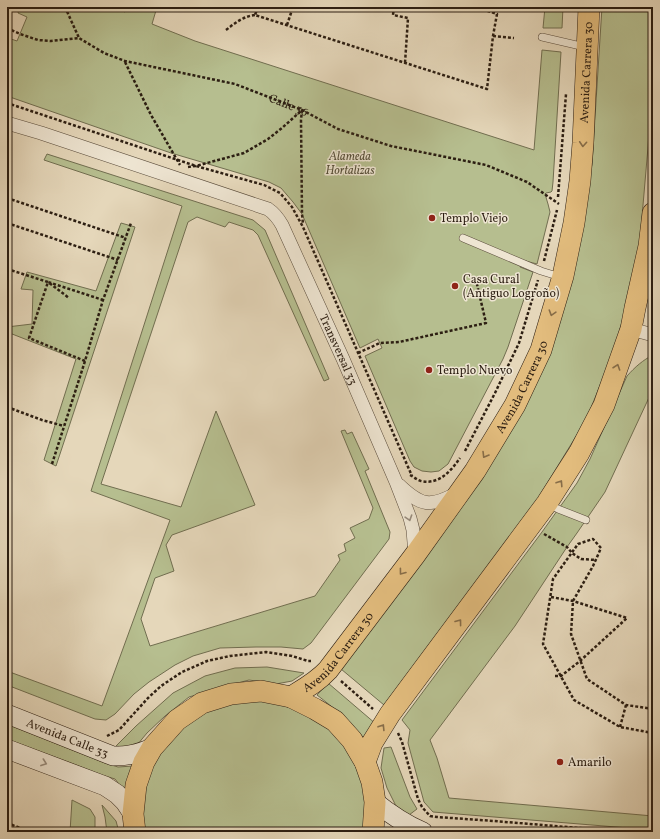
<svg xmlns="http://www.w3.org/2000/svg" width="660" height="839" font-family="Vollkorn,serif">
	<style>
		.green { fill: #b6be8f; stroke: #716e50 }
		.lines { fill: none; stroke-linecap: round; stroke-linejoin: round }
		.lane-casing { stroke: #5a4c3c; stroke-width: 8 }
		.street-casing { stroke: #5a4c3c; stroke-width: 14 }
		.secondary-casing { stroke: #2c1e12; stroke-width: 20 }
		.primary-casing { stroke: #2c1e12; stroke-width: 22 }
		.path { stroke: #2c1e12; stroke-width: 2.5; stroke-dasharray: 3 2; stroke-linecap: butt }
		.lane { stroke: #eee5d2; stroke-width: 7 }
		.street { stroke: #eee5d2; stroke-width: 13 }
		.secondary { stroke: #eee5d2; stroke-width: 19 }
		.primary { stroke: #e2bc7d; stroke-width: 21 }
		.oneway { stroke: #876d48 }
		.oneway2 { stroke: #978b7c }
		.poi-dot { fill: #8f2418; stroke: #eee5d2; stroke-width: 1.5 }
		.labels { text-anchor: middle; stroke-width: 3; stroke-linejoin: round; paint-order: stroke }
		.street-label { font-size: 12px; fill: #2c1e12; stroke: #eee5d2 }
		.park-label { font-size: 12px; font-style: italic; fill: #554e38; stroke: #eee5d2 }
		.poi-label { font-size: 12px; fill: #2c1e12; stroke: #eee5d2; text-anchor: start }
	</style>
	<rect width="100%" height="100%" fill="#e5d7ba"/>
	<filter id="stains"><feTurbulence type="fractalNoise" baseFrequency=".005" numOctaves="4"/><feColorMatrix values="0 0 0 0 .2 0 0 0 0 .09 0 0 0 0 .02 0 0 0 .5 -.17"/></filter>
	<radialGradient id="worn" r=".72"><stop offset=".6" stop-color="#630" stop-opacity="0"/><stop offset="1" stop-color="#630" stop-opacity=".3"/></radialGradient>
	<!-- green -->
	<path class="green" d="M 20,7 L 120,7 L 124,12 L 135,7 L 157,7 L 152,24 L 195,41 L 534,150 L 542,50 L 561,52 L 553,182 L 552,191 L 551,192 L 546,193 L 545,194 L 548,204 L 550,212 L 537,264 L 522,260 L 520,267 L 533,272 L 508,347 L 503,359 L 448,464 L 439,471 L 431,472 L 422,471 L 414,467 L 410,461 L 365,356 L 382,348 L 378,339 L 360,348 L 302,214 L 293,202 L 281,188 L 269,182 L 171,153 L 7,96 L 7,42 L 8,38 L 17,41 L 27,17 L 18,13 Z
		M 545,7 L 563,7 L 562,28 L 543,28 Z
		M 602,7 L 653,7 L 653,68 L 648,147 L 640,240 L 629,296 L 614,351 L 586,420 L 535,503 L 384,705 L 341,669 L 521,406 L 592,165 Z
		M 47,154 L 253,220 L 265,230 L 329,379 L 324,381 L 258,235 L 253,230 L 229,222 L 225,227 L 197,217 L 188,222 L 101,484 L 181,507 L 216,411 L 255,505 L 172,535 L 166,545 L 174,571 L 155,578 L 141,619 L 150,646 L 315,596 L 340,560 L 338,555 L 346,551 L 344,544 L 355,538 L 350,528 L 369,519 L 373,508 L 341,431 L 345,430 L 347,434 L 352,432 L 369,469 L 365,471 L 390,532 L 389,539 L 311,643 L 303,649 L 281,647 L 256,647 L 220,648 L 193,656 L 175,665 L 149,682 L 134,694 L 115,714 L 106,720 L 95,719 L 7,685 L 7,671 L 102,706 L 170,520 L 91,491 L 182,206 L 44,160 Z
		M 121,223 L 135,227 L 56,466 L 44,460 L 76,359 L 7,332 L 7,327 L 32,324 L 33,290 L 21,289 L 27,272 L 96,291 Z
		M 653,355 L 653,389 L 605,492 L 577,533 L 567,547 L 515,626 L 430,740 L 437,758 L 449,798 L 653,816 L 653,830 L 433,812 L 424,802 L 408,743 L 410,730 L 402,720 L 542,532 L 577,483 L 590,459 L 627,376 C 635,367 643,360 653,355 Z
		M 267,667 L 304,673 L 292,681 L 276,684 L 249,680 L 226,686 L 189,697 L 165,716 L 147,733 L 137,745 L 130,748 L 116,746 L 136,726 L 173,693 L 205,676 L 235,668 Z
		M 328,683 L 376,724 L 363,737 C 349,721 334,708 317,695 Z
		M 257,700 L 284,704 L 329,728 L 347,748 L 359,770 L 366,794 L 364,832 L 144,832 C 143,827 142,822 142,817 C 140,773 166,733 204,712 C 220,704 240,702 257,700 Z
		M 7,724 L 105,763 L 118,767 L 133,766 L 126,793 L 115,779 L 102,775 L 7,739 Z
		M 391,747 L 410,797 L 417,809 L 409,815 L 396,806 L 387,788 L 381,768 L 384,748 Z
		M 72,800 L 90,809 L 95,817 L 95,832 L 70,832 Z
		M 102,805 L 116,821 L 119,832 L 107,832 L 105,817 Z"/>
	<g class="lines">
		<!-- lane casing -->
		<g class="lane-casing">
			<path id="lane" d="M 542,37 L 585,47
				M 463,238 L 541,271 L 554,275 L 561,276
				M 549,504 L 558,509 L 586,520"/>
		</g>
		<!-- street casing -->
		<g class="street-casing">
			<g id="street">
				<path id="s2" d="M 7,123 L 41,133 L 268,209 C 274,213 278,218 282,225 L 343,359 L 396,482 L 410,518 L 413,530 L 415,555"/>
				<path d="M 631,329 L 653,335"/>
				<path d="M 399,485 C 421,506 430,508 457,493"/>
			</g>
		</g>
		<!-- secondary casing -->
		<g class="secondary-casing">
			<g id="secondary">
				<path id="s3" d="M 7,714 L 113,756 C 129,756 137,754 152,748"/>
				<path d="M 7,749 L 105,786 L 117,794 L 125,802 L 133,814"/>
				<path d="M 375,802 C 391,815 405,824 423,832"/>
			</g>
		</g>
		<!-- primary casing -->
		<g class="primary-casing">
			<g id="primary">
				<path id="s4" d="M 291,697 C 304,689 317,682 328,670 L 415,555 L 475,471 L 515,405 L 541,350 L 563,276 L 574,223 L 580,181 L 583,143 L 589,7"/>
				<path d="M 365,762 L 372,743 L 390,714 L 547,503 L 579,453 L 604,405 L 631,329 L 635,308 L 649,246 L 653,213"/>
				<path d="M 135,832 L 133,814 L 136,785 L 144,762 L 152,748 L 177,720 L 202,703 L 231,694 L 261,691 L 291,697 L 315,709 L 335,721 L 352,740 L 365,762 L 372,782 L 375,802 L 373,832"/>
			</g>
		</g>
		<!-- path -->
		<g class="path">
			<path d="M 65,7 L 79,38"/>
			<path d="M 258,7 L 255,15 L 487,89 L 493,36 L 497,14 L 475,7"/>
			<path d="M 394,7 L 393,15 L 408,18 L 405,63"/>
			<path d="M 287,25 L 293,7"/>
			<path id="s1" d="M 7,28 L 20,34 L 38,40 L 51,41 L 79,38 L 104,53 L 125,61 L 235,84 L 302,110 L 338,129 L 391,146 L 486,165 L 527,182 L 559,204"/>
			<path d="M 226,30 C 235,23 244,16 255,15"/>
			<path d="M 493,36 L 514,38"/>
			<path d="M 125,62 L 151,115 L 180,165"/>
			<path d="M 7,102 L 10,104 L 196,166 L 264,185 L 280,193 L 292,207 L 303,227 L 412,476"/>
			<path d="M 188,167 L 196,166 L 244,153 L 268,139 L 282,128 L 302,110 L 301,120 L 302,214 L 303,224"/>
			<path d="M 7,188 L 8,186"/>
			<path d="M 558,197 L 566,94"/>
			<path d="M 7,198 L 126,238"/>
			<path d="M 7,223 L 118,260"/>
			<path d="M 544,261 L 557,210"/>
			<path d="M 7,269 L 48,282 L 69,298"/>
			<path d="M 358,353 L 380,343 L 399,342 L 486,323 L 476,280"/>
			<path d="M 85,361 L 29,338 L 48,282 L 103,300"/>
			<path d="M 7,407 L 42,420 L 64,426"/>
			<path d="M 465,451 L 495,393 L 519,343 L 538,280"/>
			<path d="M 52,464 L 85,361 L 103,300 L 131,223"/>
			<path d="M 410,475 C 414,477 417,480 421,481 C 439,485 451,471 460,458"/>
			<path d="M 544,534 L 567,547 L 572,553 L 581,559 L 596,560"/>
			<path d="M 551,597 L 573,601 L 627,618"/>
			<path d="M 555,676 L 561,676 L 580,661 L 627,618"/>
			<path d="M 341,681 L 373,709"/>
			<path d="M 653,709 L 626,705 L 587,679 L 571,634 L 573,601 L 593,566 L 601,548 L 593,539 L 578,544 L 553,579 L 543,644 L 574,700 L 620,727 L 653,733"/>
			<path d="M 620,727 L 626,705"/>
			<path d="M 398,733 L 402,742 L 418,799 L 422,807 L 430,816 L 437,817 L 494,821 L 627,832"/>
			<path d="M 107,736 L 119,730 L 148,698 L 161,686 L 182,672 L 207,661 L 230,656 L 266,652 L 292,656 L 308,661 L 311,661"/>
			<path d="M 7,823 L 31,832"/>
		</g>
		<!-- lane -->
		<use href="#lane" class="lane"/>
		<!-- street -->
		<use href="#street" class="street"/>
		<!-- secondary -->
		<use href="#secondary" class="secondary"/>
		<!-- primary -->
		<use href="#primary" class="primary"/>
	</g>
	<!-- one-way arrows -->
	<defs><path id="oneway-chevron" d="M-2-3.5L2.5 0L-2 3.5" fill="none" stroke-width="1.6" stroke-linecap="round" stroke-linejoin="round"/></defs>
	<g class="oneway">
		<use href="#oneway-chevron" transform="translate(583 144) rotate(94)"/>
		<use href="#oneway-chevron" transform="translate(552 313) rotate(107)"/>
		<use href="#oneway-chevron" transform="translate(617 367) rotate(-71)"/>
		<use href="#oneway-chevron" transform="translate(485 455) rotate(121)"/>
		<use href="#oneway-chevron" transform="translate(560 483) rotate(-57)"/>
		<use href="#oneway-chevron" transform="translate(402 572) rotate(127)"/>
		<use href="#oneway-chevron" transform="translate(459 622) rotate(-53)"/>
		<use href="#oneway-chevron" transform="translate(382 727) rotate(-58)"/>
	</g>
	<g class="oneway2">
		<use href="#oneway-chevron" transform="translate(409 518) rotate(72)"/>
		<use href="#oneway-chevron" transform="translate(44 763) rotate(20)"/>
	</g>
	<!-- markers -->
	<g class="poi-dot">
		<circle cx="432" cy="218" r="4"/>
		<circle cx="455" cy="286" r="4"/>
		<circle cx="429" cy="370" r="4"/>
		<circle cx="560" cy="762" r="4"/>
	</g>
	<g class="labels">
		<!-- street labels -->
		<g class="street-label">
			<text dy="4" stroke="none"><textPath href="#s4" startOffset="714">Avenida Carrera 30</textPath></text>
			<text dy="4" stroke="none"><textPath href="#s1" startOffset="296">Calle 36</textPath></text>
			<text dy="4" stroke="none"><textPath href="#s2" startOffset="433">Transversal 33</textPath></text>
			<text dy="4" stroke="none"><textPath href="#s4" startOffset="390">Avenida Carrera 30</textPath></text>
			<text dy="4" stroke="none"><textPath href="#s4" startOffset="66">Avenida Carrera 30</textPath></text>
			<text dy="4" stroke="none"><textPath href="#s3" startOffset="65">Avenida Calle 33</textPath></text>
		</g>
		<!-- park labels -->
		<g class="park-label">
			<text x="350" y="160">Alameda<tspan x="350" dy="14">Hortalizas</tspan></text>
		</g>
		<!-- poi labels -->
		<g class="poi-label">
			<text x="440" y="222">Templo Viejo</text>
			<text x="463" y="283">Casa Cural<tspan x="463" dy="14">(Antiguo Logroño)</tspan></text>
			<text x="437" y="374">Templo Nuevo</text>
			<text x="568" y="766">Amarilo</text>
		</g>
	</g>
	<!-- margin -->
	<rect width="660" height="839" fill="none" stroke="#e5d7ba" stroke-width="24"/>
	<rect x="8" y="8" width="644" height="823" fill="none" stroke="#2c1e12" stroke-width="2"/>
	<rect x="12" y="12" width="636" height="815" fill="none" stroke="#2c1e12"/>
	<rect width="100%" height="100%" filter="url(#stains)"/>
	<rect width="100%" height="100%" fill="url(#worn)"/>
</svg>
